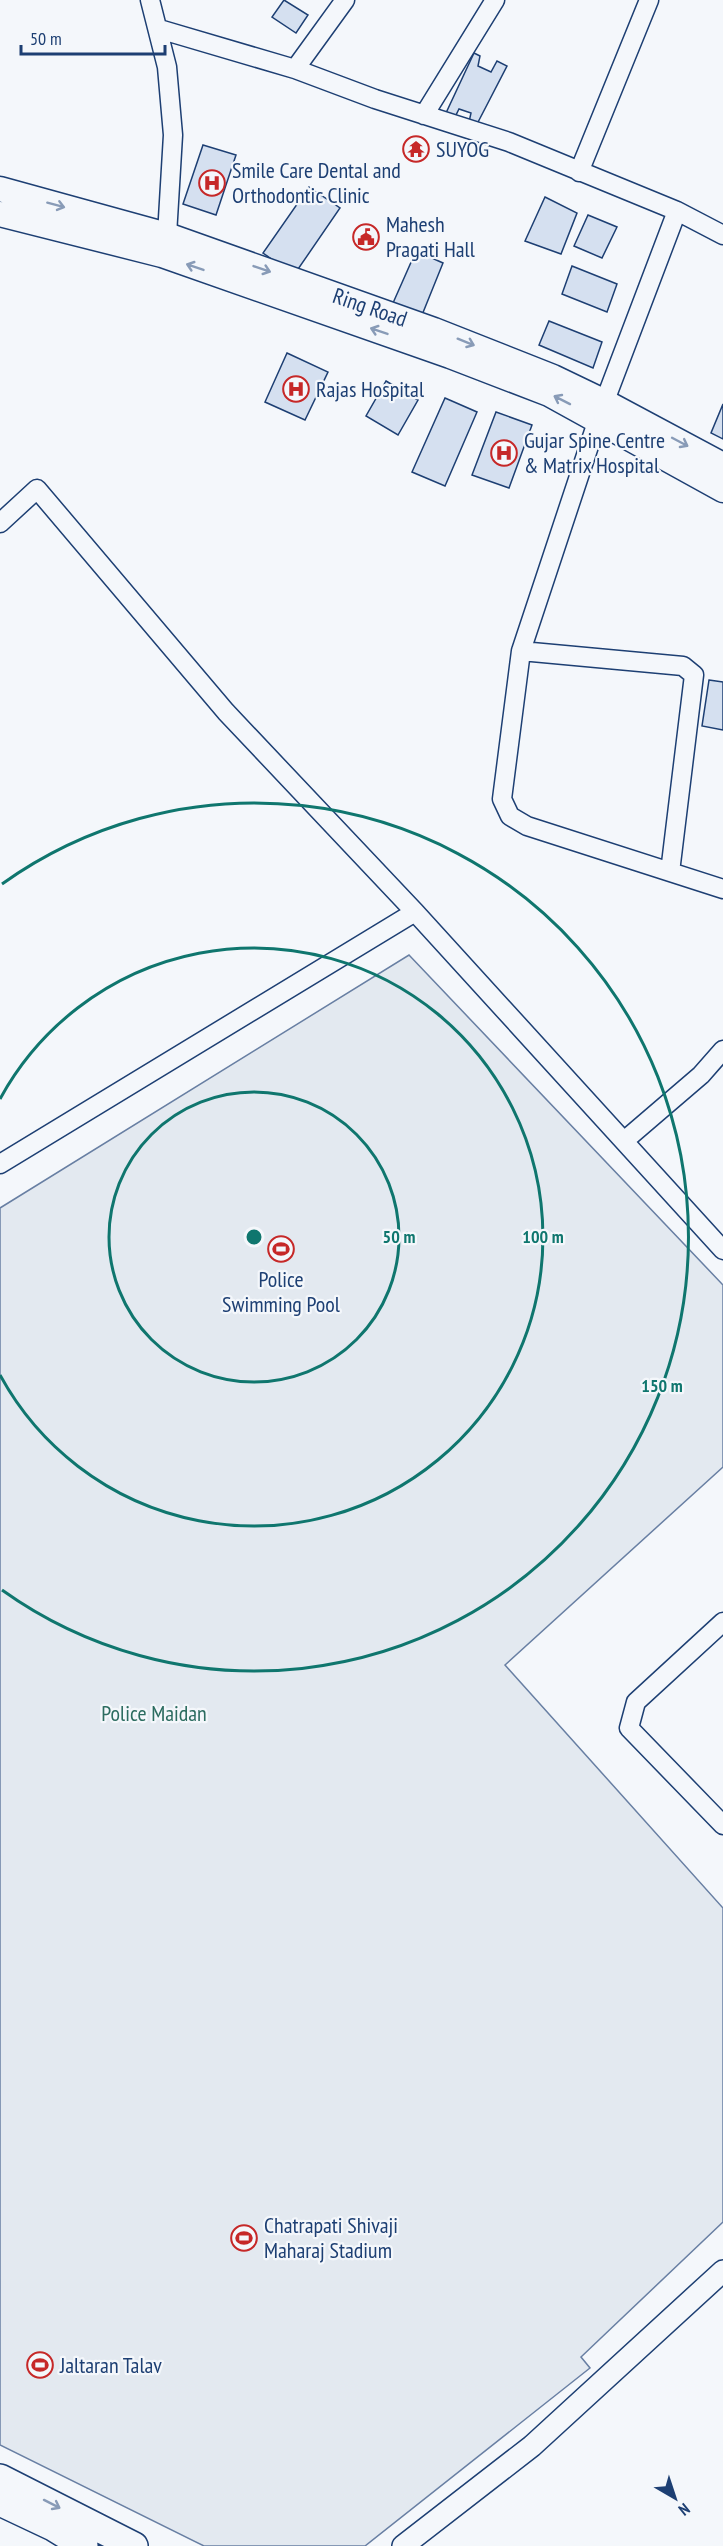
<svg xmlns="http://www.w3.org/2000/svg" width="723" height="2546" font-family="'PT Sans Narrow',sans-serif">
	<style>
		.green { fill: #e3e9f0; stroke: #687fa3; stroke-width: 1.5 }
		.building { fill: #d5e0f0; stroke: #1d3f73; stroke-width: 1.5 }
		.lines { fill: none; stroke-linecap: round; stroke-linejoin: round }
		.minor-casing { stroke: #1d3f73; stroke-width: 21 }
		.tertiary-casing { stroke: #1d3f73; stroke-width: 24 }
		.secondary-casing { stroke: #1d3f73; stroke-width: 27 }
		.primary-casing { stroke: #1d3f73; stroke-width: 30 }
		.minor { stroke: #f4f7fb; stroke-width: 18 }
		.tertiary { stroke: #f4f7fb; stroke-width: 21 }
		.secondary { stroke: #f4f7fb; stroke-width: 24 }
		.primary { stroke: #f4f7fb; stroke-width: 27 }
		.oneway { stroke: #889bb7 }
		.ring { fill: none; stroke: #0f766e; stroke-width: 3 }
		.labels { text-anchor: middle; stroke-width: 4.5; stroke-linejoin: round; paint-order: stroke }
		.poi-label { font-size: 22px; fill: #1d3f73; stroke: #f4f7fb; text-anchor: start }
		.street-label { font-size: 22px; fill: #1d3f73; stroke: #f4f7fb }
		.park-label { font-size: 22px; fill: #2c6c60; stroke: #f4f7fb }
		.centre { fill: #0f766e; stroke: #f4f7fb; stroke-width: 3 }
		.ring-label { font-size: 18px; text-anchor: middle; font-weight: bold; fill: #0f766e; stroke: #f4f7fb; stroke-width: 4.5; stroke-linejoin: round; paint-order: stroke }
	</style>
	<rect width="100%" height="100%" fill="#f4f7fb"/>
	<!-- green -->
	<path class="green" d="M 409,955 L 723,1285 L 723,1467 L 505,1665 L 723,1908 L 723,2222 L 581,2357 L 590,2368 L 365,2546 L 204,2546 L 0,2445 L 0,1208 Z"/>
	<!-- building -->
	<path class="building" d="M 284,0 L 308,15 L 296,33 L 272,17 Z
		M 474,53 L 480,56 L 478,66 L 491,72 L 497,61 L 507,66 L 476,126 L 469,122 L 471,113 L 459,109 L 454,119 L 446,113 Z
		M 203,145 L 236,155 L 216,215 L 183,204 Z
		M 309,187 L 340,208 L 294,275 L 263,253 Z
		M 545,197 L 577,213 L 561,254 L 525,241 Z
		M 588,215 L 617,227 L 602,258 L 574,246 Z
		M 416,251 L 443,263 L 422,315 L 393,303 Z
		M 572,266 L 617,284 L 607,312 L 562,294 Z
		M 549,321 L 602,342 L 593,368 L 539,345 Z
		M 287,353 L 328,372 L 305,420 L 265,402 Z
		M 386,381 L 418,400 L 398,435 L 366,416 Z
		M 445,398 L 477,412 L 445,486 L 412,472 Z
		M 723,404 L 723,439 L 711,433 Z
		M 496,412 L 532,425 L 509,488 L 472,475 Z
		M 709,680 L 723,682 L 723,730 L 702,726 Z"/>
	<g class="lines">
		<!-- minor casing -->
		<g class="minor-casing">
			<path id="minor" d="M 150,0 L 167,67 L 173,135 L 167,235 L 164,247
				M 159,29 L 295,69 L 375,99 L 509,142 L 677,211 L 723,235
				M 295,69 L 345,0
				M 424,115 L 495,0
				M 579,172 L 649,0
				M 677,211 L 598,419 L 521,651 L 502,799 L 510,816 L 527,826 L 723,889
				M 0,523 L 37,489 L 226,712 L 415,912 L 723,1250
				M 521,651 L 683,666 L 694,675 L 670,872
				M 624,1141 L 701,1075 L 723,1050
				M 0,1164 L 415,912
				M 723,1622 L 636,1702 L 629,1728 L 723,1825"/>
		</g>
		<!-- tertiary casing -->
		<g class="tertiary-casing">
			<path id="tertiary" d="M 403,2546 L 532,2446 L 723,2271"/>
		</g>
		<!-- secondary casing -->
		<g class="secondary-casing">
			<path id="secondary" d="M 0,189 L 167,235 L 434,330 L 553,377 L 605,402 L 723,465
				M 0,214 L 162,255 L 450,356 L 549,394 L 723,490"/>
		</g>
		<!-- primary casing -->
		<g class="primary-casing">
			<path id="primary" d="M 0,2478 L 134,2546
				M 0,2502 L 53,2527 L 84,2546"/>
		</g>
		<!-- minor -->
		<use href="#minor" class="minor"/>
		<!-- tertiary -->
		<use href="#tertiary" class="tertiary"/>
		<!-- secondary -->
		<use href="#secondary" class="secondary"/>
		<!-- primary -->
		<use href="#primary" class="primary"/>
	</g>
	<!-- one-way arrows -->
	<defs><path id="oneway-shaft" d="M-6 0H5M1.5-3L5.5 0L1.5 3" fill="none" stroke-width="1.6" stroke-linecap="round" stroke-linejoin="round" transform="scale(1.5)"/></defs>
	<g class="oneway">
		<use href="#oneway-shaft" transform="translate(56 205) rotate(15)"/>
		<use href="#oneway-shaft" transform="translate(195 267) rotate(-161)"/>
		<use href="#oneway-shaft" transform="translate(262 269) rotate(19)"/>
		<use href="#oneway-shaft" transform="translate(379 331) rotate(-161)"/>
		<use href="#oneway-shaft" transform="translate(466 342) rotate(22)"/>
		<use href="#oneway-shaft" transform="translate(562 400) rotate(-153)"/>
		<use href="#oneway-shaft" transform="translate(680 442) rotate(28)"/>
		<use href="#oneway-shaft" transform="translate(52 2504) rotate(27)"/>
	</g>
	<!-- distance rings -->
	<g class="ring">
		<circle cx="254" cy="1237" r="145"/>
		<path d="M0 1099A289 289 0 1 1 0 1375"/>
		<path d="M2 884A434 434 0 1 1 2 1590"/>
	</g>
	<!-- icons -->
	<defs>
		<g id="temple-ring" transform="scale(1.35)"><circle r="9.5" fill="#f4f7fb" stroke="#c62828" stroke-width="1.5"/><path d="M0-6L5-2H3V0L6.5 2.5H4V6H1.5V3h-3V6H-4V2.5H-6.5L-3 0V-2H-5Z" fill="#c62828"/></g>
		<g id="hospital-ring" transform="scale(1.35)"><circle r="9.5" fill="#f4f7fb" stroke="#c62828" stroke-width="1.5"/><path d="M-5-5h3v3.5h4V-5h3V5h-3V1.5h-4V5h-3Z" fill="#c62828"/></g>
		<g id="civic-ring" transform="scale(1.35)"><circle r="9.5" fill="#f4f7fb" stroke="#c62828" stroke-width="1.5"/><path d="M-.6-6.5H3V-4.5H.6V-3L4-1V1h2V6H-6V1h2V-1L-.6-3ZM-1.2 2.5V6h2.4V2.5Z" fill="#c62828"/></g>
		<g id="stadium-ring" transform="scale(1.35)"><circle r="9.5" fill="#f4f7fb" stroke="#c62828" stroke-width="1.5"/><path d="M0-5a6.5 5 0 1 0 0 10a6.5 5 0 1 0 0-10ZM-3.5-1.8h7v3.6h-7Z" fill="#c62828"/></g>
	</defs>
	<g fill-rule="evenodd">
		<use href="#temple-ring" x="416" y="149"/>
		<use href="#hospital-ring" x="212" y="183"/>
		<use href="#civic-ring" x="366" y="237"/>
		<use href="#hospital-ring" x="296" y="389"/>
		<use href="#hospital-ring" x="504" y="453"/>
		<use href="#stadium-ring" x="281" y="1249"/>
		<use href="#stadium-ring" x="244" y="2238"/>
		<use href="#stadium-ring" x="40" y="2365"/>
	</g>
	<g class="labels">
		<!-- poi labels -->
		<g class="poi-label">
			<text x="436" y="157">SUYOG</text>
			<text x="232" y="178">Smile Care Dental and<tspan x="232" dy="25">Orthodontic Clinic</tspan></text>
			<text x="386" y="232">Mahesh<tspan x="386" dy="25">Pragati Hall</tspan></text>
			<text x="316" y="397">Rajas Hospital</text>
			<text x="524" y="448">Gujar Spine Centre<tspan x="524" dy="25">&amp; Matrix Hospital</tspan></text>
			<text x="281" y="1287" text-anchor="middle">Police<tspan x="281" dy="25">Swimming Pool</tspan></text>
			<text x="264" y="2233">Chatrapati Shivaji<tspan x="264" dy="25">Maharaj Stadium</tspan></text>
			<text x="60" y="2373">Jaltaran Talav</text>
		</g>
		<!-- street labels -->
		<g class="street-label">
			<text transform="translate(370 307) rotate(19)" y="8">Ring Road</text>
		</g>
		<!-- park labels -->
		<g class="park-label">
			<text x="154" y="1721">Police Maidan</text>
		</g>
	</g>
	<circle cx="254" cy="1237" r="9" class="centre"/>
	<g class="ring-label">
		<text x="399" y="1243">50 m</text>
		<text x="543" y="1243">100 m</text>
		<text x="662" y="1392">150 m</text>
	</g>
	<!-- north arrow -->
	<g transform="translate(675 2498) rotate(141)" stroke="#f4f7fb" stroke-width="4.5" paint-order="stroke">
	<path d="M0-4.5L10 22L0 15L-10 22Z" fill="#1d3f73"/>
	<text y="-9" font-size="16" font-weight="bold" text-anchor="middle" fill="#1d3f73">N</text>
	</g>
	<!-- scale -->
	<path d="M21 45v9h144v-9" fill="none" stroke="#1d3f73" stroke-width="3"/>
	<text x="30" y="45" font-size="18" fill="#1d3f73" stroke="#f4f7fb" stroke-width="4.5" paint-order="stroke">50 m</text>
</svg>
